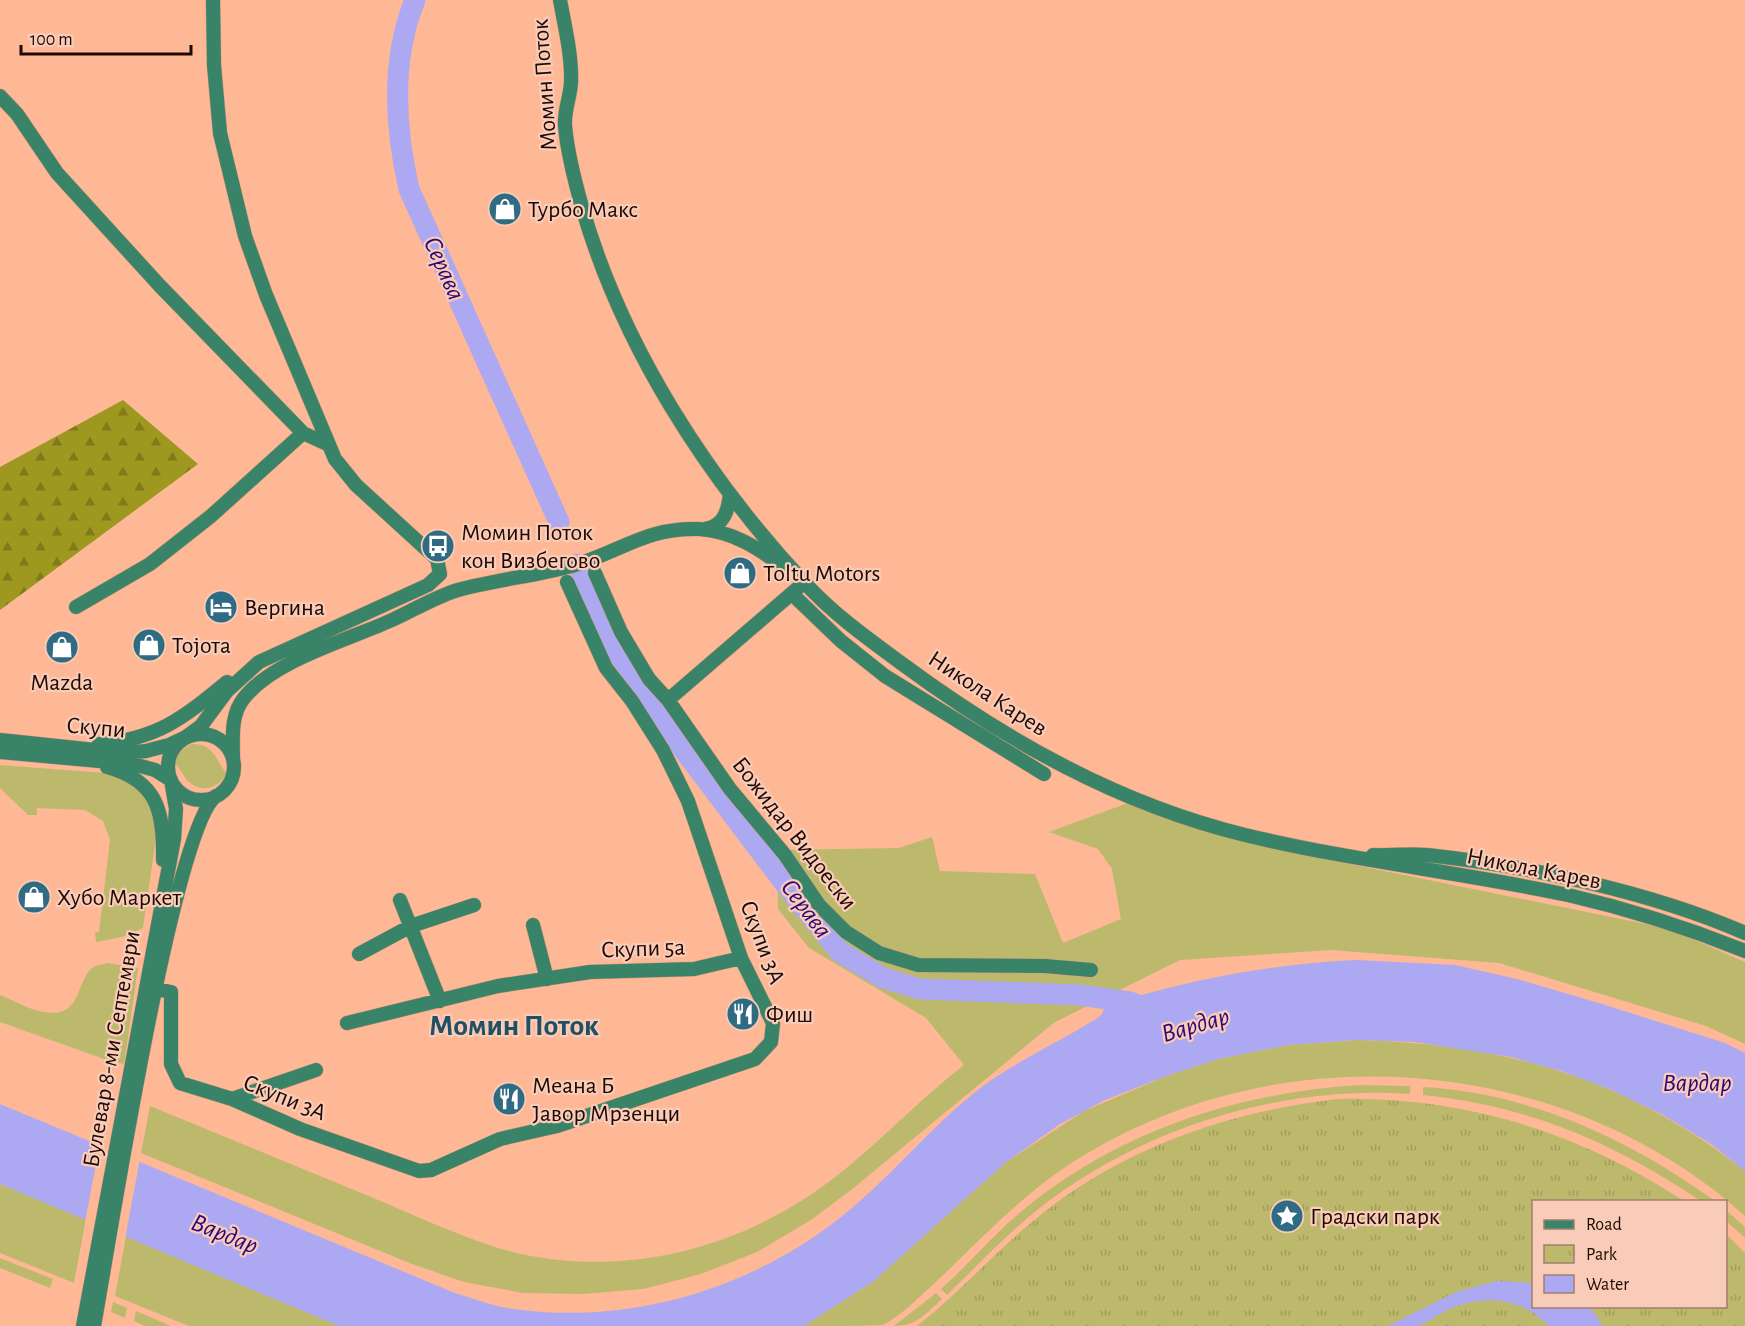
<svg xmlns="http://www.w3.org/2000/svg" width="1745" height="1326" font-family="'Alegreya Sans',sans-serif">
	<style>
		.grass { fill: #bcb96c }
		.forest { fill: url(#forest-firs) }
		.park { fill: url(#park-tufts) }
		.water { fill: #ada8f2 }
		.pier { fill: #feb896 }
		.lines { fill: none; stroke-linecap: round; stroke-linejoin: round }
		.river { stroke: #ada8f2; stroke-width: 21 }
		.minor-casing { stroke: #d6987b; stroke-width: 15 }
		.minor { stroke: #398469; stroke-width: 14 }
		.labels { text-anchor: middle; stroke-width: 4.5; stroke-linejoin: round; paint-order: stroke }
		.street-label { font-size: 24px; fill: #200800; stroke: #f8ccb8 }
		.poi-label { font-size: 24px; fill: #200800; stroke: #f8ccb8; text-anchor: start }
		.water-label { font-size: 26px; font-style: italic; fill: #2e0777; stroke: #f8ccb8 }
		.district-label { font-size: 30px; font-weight: bold; fill: #215063; stroke: #f8ccb8 }
	</style>
	<defs>
		<pattern id="forest-firs" width="22" height="20" patternUnits="userSpaceOnUse" patternTransform="scale(1.5)"><rect width="22" height="20" fill="#9e9820"/><path d="M5 1l3.5 6h-7zM16 11l3.5 6h-7z" fill="#807a1a"/></pattern>
		<pattern id="park-tufts" width="24" height="20" patternUnits="userSpaceOnUse" patternTransform="scale(1.5)"><rect width="24" height="20" fill="#bcb96c"/><path d="M3 7l-1-3M5 7V3M7 7l1-3M15 17l-1-3M17 17v-4M19 17l1-3" fill="none" stroke="#a19e5c"/></pattern>
	</defs>
	<rect width="100%" height="100%" fill="#feb896"/>
	<!-- grass -->
	<path class="grass" d="M 191,744 C 214,743 215,759 227,774 C 219,787 202,794 189,782 C 183,777 181,768 174,763 L 178,753 Z
		M 0,765 L 118,774 L 145,793 L 158,824 L 143,928 L 122,937 L 96,942 L 95,932 L 99,932 L 110,840 L 103,821 L 85,810 L 37,808 L 37,815 L 28,815 L 0,788 Z
		M 1128,803 L 1281,850 L 1670,929 L 1745,962 L 1745,1044 L 1706,1026 L 1499,963 L 1331,950 L 1180,960 L 1055,1022 L 851,1190 L 811,1220 L 757,1252 L 701,1274 L 643,1289 L 583,1294 L 523,1293 L 464,1282 L 412,1264 L 141,1153 L 150,1106 C 221,1135 293,1165 364,1194 C 407,1212 450,1232 495,1247 C 596,1278 707,1259 796,1204 C 857,1168 907,1109 964,1065 L 926,1018 L 809,948 L 778,909 L 777,850 L 899,848 L 932,837 L 940,871 L 1035,874 L 1063,943 L 1121,919 L 1112,869 L 1098,849 L 1049,832 Z
		M 108,963 L 138,968 L 124,1064 L 104,1059 L 0,1022 L 0,995 C 13,1000 26,1008 39,1011 C 86,1022 73,979 95,966 C 98,965 105,964 108,963 Z
		M 1357,1040 C 1506,1044 1627,1078 1745,1171 L 1745,1216 C 1562,1051 1272,1030 1067,1166 C 1019,1198 981,1239 940,1278 C 923,1293 904,1314 883,1325 C 872,1326 819,1326 804,1326 L 874,1281 L 1005,1163 L 1084,1111 L 1169,1075 L 1218,1059 L 1288,1045 Z
		M 1359,1085 L 1410,1086 L 1410,1094 C 1278,1085 1139,1129 1036,1211 C 1004,1237 976,1267 947,1295 L 941,1289 C 969,1264 994,1234 1023,1210 C 1119,1131 1236,1093 1359,1085 Z
		M 1423,1087 C 1531,1093 1629,1139 1715,1201 L 1701,1201 C 1613,1142 1529,1106 1423,1095 Z
		M 0,1184 L 86,1219 L 74,1283 L 0,1253 Z
		M 1726,1210 L 1745,1227 L 1745,1238 L 1726,1221 Z
		M 126,1236 L 339,1326 L 189,1326 L 115,1296 Z
		M 0,1258 L 53,1279 L 50,1288 L 0,1268 Z
		M 936,1293 L 942,1299 C 925,1314 917,1326 894,1326 Z
		M 113,1302 L 127,1308 L 125,1318 L 111,1312 Z
		M 136,1311 L 171,1326 L 145,1326 L 134,1321 Z"/>
	<!-- forest -->
	<path class="forest" d="M 123,400 L 198,464 L 0,610 L 0,467 Z"/>
	<!-- park -->
	<path class="park" d="M 1337,1099 C 1463,1096 1579,1132 1684,1201 L 1534,1202 L 1534,1306 L 1726,1306 L 1726,1234 L 1745,1253 L 1745,1326 L 917,1326 C 958,1294 992,1255 1032,1222 C 1119,1149 1226,1112 1337,1099 Z"/>
	<!-- water -->
	<path class="water" d="M 1356,960 L 1455,965 L 1517,979 L 1602,1004 L 1725,1043 L 1745,1053 L 1745,1171 L 1711,1144 L 1663,1115 L 1609,1089 L 1561,1071 L 1511,1057 L 1415,1042 L 1357,1040 L 1288,1045 L 1218,1059 L 1169,1075 L 1105,1100 L 1060,1124 L 1005,1163 L 874,1281 L 804,1326 L 339,1326 L 0,1184 L 0,1104 L 455,1293 C 472,1298 490,1305 507,1308 C 622,1326 740,1293 832,1224 C 887,1183 929,1127 983,1086 C 1019,1060 1059,1042 1096,1019 L 1102,1014 L 1105,1006 C 1187,980 1271,964 1356,960 Z
		M 1497,1281 L 1533,1283 L 1534,1306 L 1590,1307 L 1603,1326 L 1549,1326 C 1521,1296 1481,1294 1445,1311 C 1437,1315 1426,1324 1417,1326 C 1408,1326 1397,1326 1388,1326 L 1456,1292 Z"/>
	<!-- pier -->
	<path class="pier" d="M 100,1143 L 140,1159 L 125,1239 L 85,1222 Z"/>
	<g class="lines">
		<!-- river -->
		<path class="river" d="M 415,0 C 391,59 395,128 409,189 L 559,522
			M 577,564 L 613,647 L 640,692 L 792,893 L 840,952 L 883,978 L 920,989 L 1079,995 L 1130,1002 L 1149,1010"/>
		<!-- minor casing -->
		<g class="minor-casing">
			<path id="minor" d="M 560,0 C 565,27 572,56 571,83 C 570,98 564,111 565,125 C 567,152 575,182 582,207 C 622,346 706,477 804,582 C 832,613 867,638 901,663 C 1005,740 1118,804 1245,835 C 1352,861 1461,872 1568,895 C 1629,909 1688,928 1745,951
				M 0,96 L 17,114 L 57,173 L 160,286 L 303,433
				M 705,529 C 724,526 728,511 730,494
				M 595,573 L 621,632 L 649,679 L 668,700 L 730,789 L 785,855 L 819,905 L 846,932 L 879,953 L 918,965 L 1045,966 L 1091,970
				M 792,594 L 841,641 L 885,676 L 1044,774
				M 76,607 L 150,564 L 211,516 L 303,433 L 327,444
				M 668,700 L 798,588
				M168 767a33 33 0 1 1 66 0a33 33 0 1 1-66 0Z
				M 0,740 L 123,753 L 146,751 L 169,745 L 186,737 L 201,726 L 227,691 L 259,662 L 428,585 L 440,574 L 437,559 L 356,485 L 335,459 L 266,295 L 245,236 L 220,133 L 214,65 L 213,0
				M 99,744 C 158,739 183,718 227,682
				M 0,752 L 133,764 L 155,770 L 171,780 L 176,809 L 174,839 L 83,1326
				M 233,759 C 233,739 230,715 244,698 C 274,660 348,640 392,620 C 414,610 435,597 458,590 C 497,579 539,576 578,564 C 623,550 648,527 699,529 C 732,531 759,548 784,568
				M 107,767 C 158,781 164,812 163,860
				M 1373,855 C 1391,856 1409,853 1427,855 C 1529,866 1651,892 1745,933
				M 400,900 L 440,1001
				M 533,925 L 547,979
				M 359,954 L 411,926 L 474,905
				M 156,989 L 171,992 L 171,1064 L 180,1083 L 232,1099 L 300,1129 L 419,1171 L 431,1170 L 500,1139 L 557,1126 L 755,1059 L 771,1042 L 773,1023 L 741,958 L 688,801 L 663,750 L 632,701 L 606,668 L 567,582
				M 347,1023 L 498,986 L 590,972 L 694,969 L 741,958
				M 232,1099 L 316,1070
				M 94,1326 C 108,1250 173,827 216,796"/>
		</g>
		<!-- minor -->
		<use href="#minor" class="minor"/>
	</g>
	<!-- icons -->
	<defs>
		<g id="shop-disc" transform="scale(1.725)"><circle r="9.5" fill="#2f6b82" stroke="#f8ccb8"/><path d="M-5-2.5h2.3a2.7 3.5 0 0 1 5.4 0H5L5.5 6h-11ZM-1.5-2.5h3a1.5 2.3 0 0 0-3 0Z" fill="#fff"/></g>
		<g id="bus-disc" transform="scale(1.725)"><circle r="9.5" fill="#2f6b82" stroke="#f8ccb8"/><path d="M-5-6H5V4H4V6H2V4H-2V6H-4V4H-5ZM-3.5-4V0h7V-4ZM-3.5 1.2v1.5H-2V1.2ZM2 1.2v1.5H3.5V1.2Z" fill="#fff"/></g>
		<g id="hotel-disc" transform="scale(1.725)"><circle r="9.5" fill="#2f6b82" stroke="#f8ccb8"/><path d="M-6-4.5h1.5V1H6V5H4.5V3h-9V5H-6ZM-4 0a1.8 1.8 0 1 1 3.6 0ZM.5 0V-2.5h3Q6-2.5 6 0Z" fill="#fff"/></g>
		<g id="restaurant-disc" transform="scale(1.725)"><circle r="9.5" fill="#2f6b82" stroke="#f8ccb8"/><path d="M-5-6h1v4h1v-4h1v4h1v-4h1v5L-1.5 .5V6h-2V.5L-5-1ZM5-6V6H3V1.5H1.5Q1.5-4 5-6Z" fill="#fff"/></g>
		<g id="sight-disc" transform="scale(1.725)"><circle r="9.5" fill="#2f6b82" stroke="#f8ccb8"/><path d="M0-6L1.8-2.2L6-1.7L2.9 1.2L3.7 5.4L0 3.3L-3.7 5.4L-2.9 1.2L-6-1.7L-1.8-2.2Z" fill="#fff"/></g>
	</defs>
	<g fill-rule="evenodd">
		<use href="#shop-disc" x="505" y="209"/>
		<use href="#bus-disc" x="438" y="546"/>
		<use href="#shop-disc" x="740" y="573"/>
		<use href="#hotel-disc" x="221" y="607"/>
		<use href="#shop-disc" x="149" y="645"/>
		<use href="#shop-disc" x="62" y="647"/>
		<use href="#shop-disc" x="34" y="897"/>
		<use href="#restaurant-disc" x="743" y="1014"/>
		<use href="#restaurant-disc" x="509" y="1099"/>
		<use href="#sight-disc" x="1287" y="1216"/>
	</g>
	<g class="labels">
		<!-- street labels -->
		<g class="street-label">
			<text transform="translate(544 85) rotate(-94)" y="8">Момин Поток</text>
			<text transform="translate(988 693) rotate(33)" y="8">Никола Карев</text>
			<text transform="translate(96 727) rotate(5)" y="8">Скупи</text>
			<text transform="translate(795 833) rotate(52)" y="8">Божидар Видоески</text>
			<text transform="translate(1534 868) rotate(11)" y="8">Никола Карев</text>
			<text transform="translate(763 942) rotate(69)" y="8">Скупи 3А</text>
			<text transform="translate(643 948) rotate(-2)" y="8">Скупи 5а</text>
			<text transform="translate(111 1049) rotate(-80)" y="8">Булевар 8-ми Септември</text>
			<text transform="translate(285 1097) rotate(22)" y="8">Скупи 3А</text>
		</g>
		<!-- poi labels -->
		<g class="poi-label">
			<text x="528" y="217">Турбо Макс</text>
			<text x="461" y="540">Момин Поток<tspan x="461" dy="28">кон Визбегово</tspan></text>
			<text x="763" y="581">Toltu Motors</text>
			<text x="244" y="615">Вергина</text>
			<text x="172" y="653">Тојота</text>
			<text x="62" y="690" text-anchor="middle">Mazda</text>
			<text x="57" y="905">Хубо Маркет</text>
			<text x="766" y="1022">Фиш</text>
			<text x="532" y="1093">Меана Б<tspan x="532" dy="28">Јавор Мрзенци</tspan></text>
			<text x="1310" y="1224">Градски парк</text>
		</g>
		<!-- water labels -->
		<g class="water-label">
			<text transform="translate(445 268) rotate(66)" y="9">Серава</text>
			<text transform="translate(807 908) rotate(53)" y="9">Серава</text>
			<text transform="translate(1195 1024) rotate(-16)" y="9">Вардар</text>
			<text x="1697" y="1091">Вардар</text>
			<text transform="translate(225 1233) rotate(22)" y="9">Вардар</text>
		</g>
		<!-- district labels -->
		<g class="district-label">
			<text x="514" y="1035">Момин Поток</text>
		</g>
	</g>
	<!-- legend -->
	<rect x="1532" y="1200" width="195" height="108" fill="#f8ccb8" stroke="#a27e6e" stroke-width="1.5"/>
	<rect x="1544" y="1220" width="30" height="9" fill="#398469" stroke="#a27e6e" stroke-width="1.5"/>
	<text x="1586" y="1230" font-size="18" fill="#200800">Road</text>
	<rect x="1544" y="1245" width="30" height="18" fill="url(#park-tufts)" stroke="#a27e6e" stroke-width="1.5"/>
	<text x="1586" y="1260" font-size="18" fill="#200800">Park</text>
	<rect x="1544" y="1275" width="30" height="18" fill="#ada8f2" stroke="#a27e6e" stroke-width="1.5"/>
	<text x="1586" y="1290" font-size="18" fill="#200800">Water</text>
	<!-- scale -->
	<path d="M21 45v9h170v-9" fill="none" stroke="#200800" stroke-width="3"/>
	<text x="30" y="45" font-size="18" fill="#200800" stroke="#f8ccb8" stroke-width="4.5" paint-order="stroke">100 m</text>
</svg>
